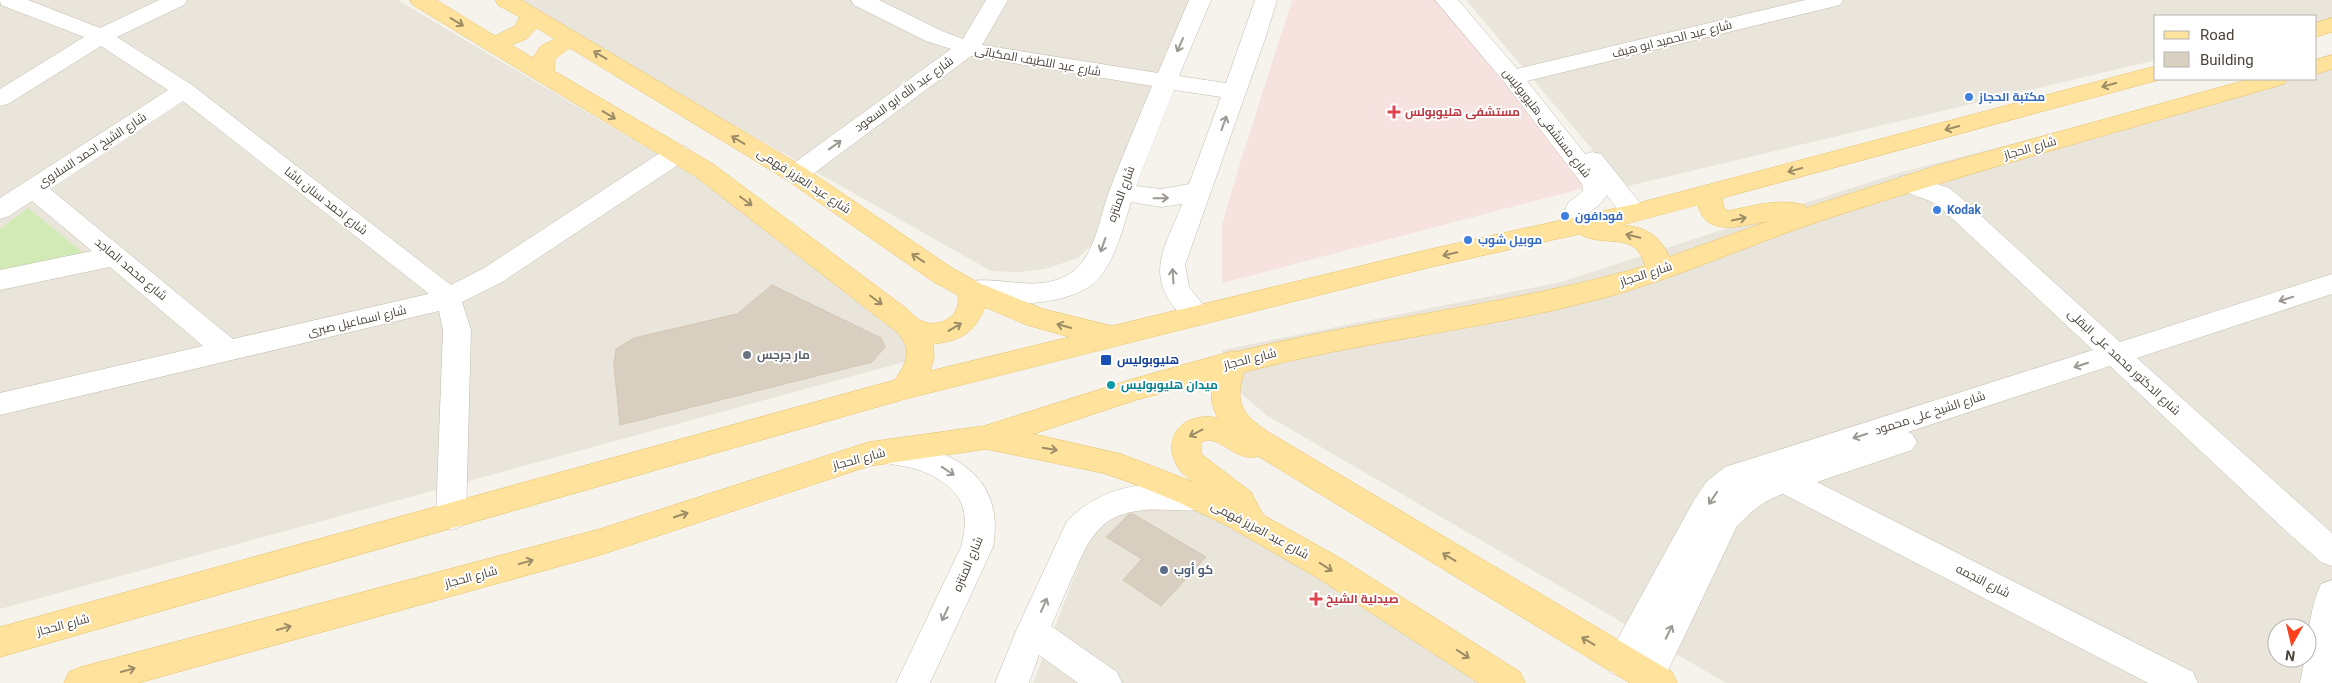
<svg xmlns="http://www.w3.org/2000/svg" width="2332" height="683" font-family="Roboto,Cairo,sans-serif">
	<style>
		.residential { fill: #eae5da; fill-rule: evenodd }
		.medical { fill: #f6e3e0 }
		.green { fill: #d2eab5 }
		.building { fill: #d8cfc1; stroke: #d3c7b4 }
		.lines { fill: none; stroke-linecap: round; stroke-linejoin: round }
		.minor-casing { stroke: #c2bbae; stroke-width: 1 }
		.major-casing { stroke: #e6c16a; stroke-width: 1 }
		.minor { fill: #fff; fill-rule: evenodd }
		.major { fill: #ffe39c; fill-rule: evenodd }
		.oneway { stroke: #9c8c66 }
		.oneway2 { stroke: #9c9892 }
		.shop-dot { fill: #3f7fe0; stroke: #fff; stroke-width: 2 }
		.health-dot { fill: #e0444e; stroke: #fff; stroke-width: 2 }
		.worship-dot { fill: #6b7280; stroke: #fff; stroke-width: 2 }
		.transit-dot { fill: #1a4fb4; stroke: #fff; stroke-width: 2 }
		.culture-dot { fill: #0f9aa8; stroke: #fff; stroke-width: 2 }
		.service-dot { fill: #5c6f8a; stroke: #fff; stroke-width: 2 }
		.labels { text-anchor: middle; stroke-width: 4; stroke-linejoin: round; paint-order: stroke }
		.street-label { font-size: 12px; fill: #4b4439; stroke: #fff }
		.shop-label { font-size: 12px; font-weight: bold; fill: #366cbe; stroke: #fff; text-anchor: start }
		.health-label { font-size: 12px; font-weight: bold; fill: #be3a42; stroke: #fff; text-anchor: start }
		.worship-label { font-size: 12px; font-weight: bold; fill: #5b616d; stroke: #fff; text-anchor: start }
		.transit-label { font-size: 12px; font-weight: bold; fill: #164399; stroke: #fff; text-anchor: start }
		.culture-label { font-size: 12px; font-weight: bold; fill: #0d838f; stroke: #fff; text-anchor: start }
		.service-label { font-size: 12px; font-weight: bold; fill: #4e5e75; stroke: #fff; text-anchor: start }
	</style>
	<rect width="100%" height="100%" fill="#f6f3ec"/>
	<!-- residential -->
	<path class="residential" d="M 0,0 L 398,0 L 686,171 L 901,309 L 915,359 L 0,609 Z
		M 513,0 L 1195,0 L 1099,238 L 1078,258 L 1045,269 L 1020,272 L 991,271 Z
		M 1466,0 L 2332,0 L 2332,18 L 2316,22 L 2316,16 L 2156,16 L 2156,60 L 1624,187 Z
		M 2332,60 L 2332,683 L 1726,683 L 1266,415 L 1241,393 L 1225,370 L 1222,350 L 1561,282 L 1898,173 L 2262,79 L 2316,79 L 2316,65 ZM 2277,628 L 2307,628 L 2307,658 L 2277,658 Z
		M 1205,486 L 1525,683 L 1033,683 L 1092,531 L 1120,505 Z"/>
	<!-- medical -->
	<path class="medical" d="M 1292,0 L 1442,0 L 1592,186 L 1222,283 L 1222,225 L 1236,176 Z"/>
	<!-- green -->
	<path class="green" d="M 28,208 L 87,256 L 0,271 L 0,229 Z"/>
	<!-- building -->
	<path class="building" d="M 772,285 L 881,338 L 885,347 L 872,362 L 620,425 L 614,365 L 616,349 L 634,338 L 737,314 Z
		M 1133,514 L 1206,557 L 1161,606 L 1123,580 L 1142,559 L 1106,537 L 1128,515 Z"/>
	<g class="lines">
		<!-- minor casing -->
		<g class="minor-casing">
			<path id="minor" d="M 0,0 L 28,0 L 100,28 L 159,0 L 187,0 L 184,5 L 117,37 L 192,85 L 451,285 L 484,268 L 669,147 L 678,145 L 687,147 L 690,153 L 687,159 L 502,282 L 462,302 L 471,330 L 466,517 L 462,526 L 451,530 L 440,526 L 436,517 L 443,330 L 439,311 L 0,415 L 0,393 L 203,346 L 110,267 L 0,290 L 0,270 L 92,251 L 32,201 L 9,216 L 0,219 L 0,198 L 168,90 L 101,46 L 8,104 L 0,106 L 0,89 L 84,37 L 1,5 ZM 183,101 L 428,293 L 428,294 L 233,339 L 50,189 Z
				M 851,0 L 879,0 L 942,31 L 963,39 L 986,0 L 1008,0 L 982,45 L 1158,73 L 1189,0 L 1211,0 L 1179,76 L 1226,83 L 1255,0 L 1277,0 L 1266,36 L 1185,265 L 1189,287 L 1212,316 L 1208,323 C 1193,328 1187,323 1178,312 C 1144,273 1166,246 1182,204 L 1161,207 L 1131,202 C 1123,227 1117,255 1100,277 C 1076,308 995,308 961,297 L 957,290 L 961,283 C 991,274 1025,290 1056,280 C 1066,277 1077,270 1083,261 C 1098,240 1101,212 1110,189 C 1123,154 1138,120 1152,86 L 971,56 L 805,180 L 796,182 L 787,180 L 784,174 L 787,168 L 951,49 L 926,41 L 854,5 ZM 1174,90 L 1221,97 L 1189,184 L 1161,189 L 1136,186 Z
				M 1435,0 L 1458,0 L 1517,69 L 1805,0 L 1843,0 L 1840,5 L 1527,81 L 1585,154 L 1592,152 L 1601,154 L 1648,213 L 1644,219 C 1625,225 1618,209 1607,195 L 1600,204 L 1589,213 L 1588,218 L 1591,224 L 1587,230 L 1578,233 L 1569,230 L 1562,218 L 1568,203 L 1583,191 L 1582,184 L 1504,82 Z
				M 1909,175 L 1949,188 L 1958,195 L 2120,342 L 2332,274 L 2332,294 L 2137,358 L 2332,533 L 2332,566 L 2321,562 L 2285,530 L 2110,366 L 1908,432 L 1912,434 L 1917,442 L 1912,450 L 1817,482 L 2193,672 L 2198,683 L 2148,683 L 1783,494 C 1764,500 1751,512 1737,526 L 1662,683 L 1634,683 L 1632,674 L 1623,677 L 1611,673 L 1606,662 L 1611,651 L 1693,502 L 1706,482 L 1725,467 L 2093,350 L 1940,207 C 1928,197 1904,196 1897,183 L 1900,177 Z
				M 888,440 C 950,448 1006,474 993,547 L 930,683 L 896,683 L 961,547 C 964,534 967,521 963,508 C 958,487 928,471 908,467 C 898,465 888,464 878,461 L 873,452 L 878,443 Z
				M 1165,484 L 1199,485 L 1210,489 L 1214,498 L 1210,507 C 1189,514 1167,508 1145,510 C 1100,514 1091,536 1074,573 C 1066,591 1059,608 1051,626 L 1117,672 L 1122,683 L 1078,683 L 1039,655 L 1029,683 L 995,683 L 1016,631 L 1067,521 C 1095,493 1126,484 1165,484 Z
				M 2332,580 L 2332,683 L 2300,683 L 2305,658 L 2307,658 C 2307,634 2311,605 2321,584 Z"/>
		</g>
		<!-- major casing -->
		<g class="major-casing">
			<path id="major" d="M 410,0 L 436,0 L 495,36 L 515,26 L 520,17 L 498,5 L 495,0 L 521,0 L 805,168 L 952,268 L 979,283 L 1043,309 L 1112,326 L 1431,249 L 1635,204 L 2156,66 L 2156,79 L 2162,79 L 1722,198 L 1724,208 L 1728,211 C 1752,206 1780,198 1804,205 L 1806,208 L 1939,165 L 2250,79 L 2287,79 L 2284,84 C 2131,128 1977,170 1826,219 C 1750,244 1678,278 1600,299 C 1483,330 1361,341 1244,372 C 1234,404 1242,414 1268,432 L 1672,672 L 1677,683 L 1630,683 L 1258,456 C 1236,464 1216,430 1201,443 L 1201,454 L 1251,492 L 1263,515 L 1340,558 L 1520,672 L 1525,683 L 1479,683 L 1318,578 L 1226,525 L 1178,502 L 1129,482 L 1103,473 L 986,449 L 869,466 L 600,555 L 138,683 L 64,683 L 69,672 L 81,667 L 600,529 L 869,442 L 984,426 L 1136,378 L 1233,351 L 1236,352 C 1371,318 1511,305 1645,266 C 1636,229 1606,249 1579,234 L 1431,267 L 905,399 L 0,657 L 0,627 L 895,380 C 907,362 913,350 897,332 L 695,176 L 413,5 ZM 537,28 L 555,39 L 541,46 L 533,58 L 511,45 L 526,39 ZM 570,48 L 787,180 L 934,282 L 958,295 C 962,316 940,329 922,321 C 916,319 911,313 907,309 L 713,164 L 554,71 L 555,59 ZM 1698,205 C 1706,240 1745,224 1769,221 L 1669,257 C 1660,235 1645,227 1622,225 ZM 985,307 L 1027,325 L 1070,337 L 930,371 L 934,357 L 933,344 C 962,340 973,334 985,307 ZM 1213,380 C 1210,394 1211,405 1218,418 C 1184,411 1159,437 1179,469 C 1182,474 1189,478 1193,482 L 1121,454 L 1033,434 L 1136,400 Z
				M 2332,18 L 2332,32 L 2316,37 L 2316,23 Z
				M 2332,55 L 2332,69 L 2316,74 L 2316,60 Z"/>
		</g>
		<!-- minor -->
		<use href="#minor" class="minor"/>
		<!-- major -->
		<use href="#major" class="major"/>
	</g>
	<!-- one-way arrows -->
	<defs><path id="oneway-shaft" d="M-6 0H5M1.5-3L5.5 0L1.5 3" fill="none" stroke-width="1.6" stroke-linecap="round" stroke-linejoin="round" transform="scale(1.25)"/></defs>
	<g class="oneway">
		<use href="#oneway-shaft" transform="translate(457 22) rotate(31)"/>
		<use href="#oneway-shaft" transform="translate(600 55) rotate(-149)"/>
		<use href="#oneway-shaft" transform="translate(2109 85) rotate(165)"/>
		<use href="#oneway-shaft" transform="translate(609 115) rotate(31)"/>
		<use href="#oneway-shaft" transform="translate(1952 128) rotate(165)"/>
		<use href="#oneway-shaft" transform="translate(738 140) rotate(-149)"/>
		<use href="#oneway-shaft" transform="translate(1795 170) rotate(165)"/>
		<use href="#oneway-shaft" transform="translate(746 201) rotate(37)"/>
		<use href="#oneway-shaft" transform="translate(1739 219) rotate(-11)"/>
		<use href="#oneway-shaft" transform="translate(1633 236) rotate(-167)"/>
		<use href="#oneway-shaft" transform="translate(1450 254) rotate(167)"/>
		<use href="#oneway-shaft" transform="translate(918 258) rotate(-146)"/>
		<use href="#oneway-shaft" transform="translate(876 300) rotate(37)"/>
		<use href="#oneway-shaft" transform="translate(1064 326) rotate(-164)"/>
		<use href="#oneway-shaft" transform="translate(955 327) rotate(-31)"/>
		<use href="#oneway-shaft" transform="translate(1196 433) rotate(152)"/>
		<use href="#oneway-shaft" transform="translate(1050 449) rotate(10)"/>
		<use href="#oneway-shaft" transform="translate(681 515) rotate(-18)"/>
		<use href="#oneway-shaft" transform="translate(1449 557) rotate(-149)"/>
		<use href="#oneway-shaft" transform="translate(526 562) rotate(-15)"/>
		<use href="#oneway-shaft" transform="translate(1326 567) rotate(33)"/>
		<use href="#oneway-shaft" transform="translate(284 628) rotate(-15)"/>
		<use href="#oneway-shaft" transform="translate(1588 641) rotate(-149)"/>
		<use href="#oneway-shaft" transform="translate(1463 654) rotate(33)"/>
		<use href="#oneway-shaft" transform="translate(128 670) rotate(-15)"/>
	</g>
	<g class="oneway2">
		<use href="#oneway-shaft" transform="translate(1180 45) rotate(114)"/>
		<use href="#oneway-shaft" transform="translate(1224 123) rotate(-70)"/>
		<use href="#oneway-shaft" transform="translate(835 145) rotate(-36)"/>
		<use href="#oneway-shaft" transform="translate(1161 198) rotate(-1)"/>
		<use href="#oneway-shaft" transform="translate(1103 245) rotate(109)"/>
		<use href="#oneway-shaft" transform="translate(1173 276) rotate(-94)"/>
		<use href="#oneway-shaft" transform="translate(2286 299) rotate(162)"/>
		<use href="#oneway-shaft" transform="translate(2081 365) rotate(162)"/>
		<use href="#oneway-shaft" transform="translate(1860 436) rotate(162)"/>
		<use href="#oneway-shaft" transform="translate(948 471) rotate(34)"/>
		<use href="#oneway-shaft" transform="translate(1713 498) rotate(124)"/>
		<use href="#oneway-shaft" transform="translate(1044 605) rotate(-66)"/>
		<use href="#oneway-shaft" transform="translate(945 614) rotate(115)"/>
		<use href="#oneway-shaft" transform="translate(1669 632) rotate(-64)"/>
	</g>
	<!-- markers -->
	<g class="shop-dot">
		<circle cx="1969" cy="97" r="5"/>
		<circle cx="1937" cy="210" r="5"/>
		<circle cx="1565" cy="216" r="5"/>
		<circle cx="1468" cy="240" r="5"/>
	</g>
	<g class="health-dot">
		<path d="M1391.5 104.5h5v5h5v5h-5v5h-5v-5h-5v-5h5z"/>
		<path d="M1313.5 591.5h5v5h5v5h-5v5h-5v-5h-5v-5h5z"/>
	</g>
	<circle class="worship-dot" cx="747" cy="355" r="5"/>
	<rect class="transit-dot" x="1100" y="354" width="12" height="12" rx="2.5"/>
	<circle class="culture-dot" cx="1111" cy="385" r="5"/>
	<circle class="service-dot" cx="1164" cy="570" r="5"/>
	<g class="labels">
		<!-- street labels -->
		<g class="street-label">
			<text transform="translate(1672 39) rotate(-14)" y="4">شارع عبد الحميد ابو هيف</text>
			<text transform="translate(1038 61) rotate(10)" y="4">شارع عبد اللطيف المكباتى</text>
			<text transform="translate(904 94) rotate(-36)" y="4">شارع عبد الله ابو السعود</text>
			<text transform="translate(1547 123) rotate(52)" y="4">شارع مستشفى هليوبوليس</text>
			<text transform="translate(2030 148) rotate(-16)" y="4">شارع الحجاز</text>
			<text transform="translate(92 150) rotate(-33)" y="4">شارع الشيخ احمد السلاوى</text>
			<text transform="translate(804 181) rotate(33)" y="4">شارع عبد العزيز فهمى</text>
			<text transform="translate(1121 194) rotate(-70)" y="4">شارع المنتزه</text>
			<text transform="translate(326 201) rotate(38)" y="4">شارع احمد سنان باشا</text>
			<text transform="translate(131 269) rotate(40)" y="4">شارع محمد الماجد</text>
			<text transform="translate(1646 274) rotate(-18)" y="4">شارع الحجاز</text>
			<text transform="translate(357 321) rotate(-13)" y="4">شارع اسماعيل صبرى</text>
			<text transform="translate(1250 359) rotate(-14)" y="4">شارع الحجاز</text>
			<text transform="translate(2124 362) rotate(43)" y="4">شارع الدكتور محمد على البقلى</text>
			<text transform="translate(1930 413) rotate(-18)" y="4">شارع الشيخ على محمود</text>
			<text transform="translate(859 459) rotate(-15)" y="4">شارع الحجاز</text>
			<text transform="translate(1260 530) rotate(28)" y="4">شارع عبد العزيز فهمى</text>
			<text transform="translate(968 564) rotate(-67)" y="4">شارع المنتزه</text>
			<text transform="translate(471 577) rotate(-15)" y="4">شارع الحجاز</text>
			<text transform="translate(1983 581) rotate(27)" y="4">شارع النجمه</text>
			<text transform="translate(63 625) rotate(-15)" y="4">شارع الحجاز</text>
		</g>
		<!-- shop labels -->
		<g class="shop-label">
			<text x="1979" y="101">مكتبة الحجاز</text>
			<text x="1947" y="214">Kodak</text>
			<text x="1575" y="220">فودافون</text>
			<text x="1478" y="244">موبيل شوب</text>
		</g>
		<!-- health labels -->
		<g class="health-label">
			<text x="1405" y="116">مستشفى هليوبولس</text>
			<text x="1326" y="603">صيدلية الشيخ</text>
		</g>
		<!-- worship labels -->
		<g class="worship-label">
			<text x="757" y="359">مار جرجس</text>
		</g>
		<!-- transit labels -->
		<g class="transit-label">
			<text x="1117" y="364">هليوبوليس</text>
		</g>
		<!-- culture labels -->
		<g class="culture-label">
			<text x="1121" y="389">ميدان هليوبوليس</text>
		</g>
		<!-- service labels -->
		<g class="service-label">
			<text x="1174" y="574">كو أوب</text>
		</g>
	</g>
	<!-- legend -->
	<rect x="2154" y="15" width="162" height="65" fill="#ffffff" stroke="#b7b4b0"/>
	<rect x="2164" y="31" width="25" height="8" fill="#ffe39c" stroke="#b7b4b0"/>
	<text x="2200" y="40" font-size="15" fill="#4b4439">Road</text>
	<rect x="2164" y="52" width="25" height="15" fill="#d8cfc1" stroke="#b7b4b0"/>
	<text x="2200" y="65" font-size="15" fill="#4b4439">Building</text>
	<!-- north arrow -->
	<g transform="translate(2292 643) rotate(188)"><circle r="24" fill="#ffffff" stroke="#b7b4b0"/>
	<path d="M0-4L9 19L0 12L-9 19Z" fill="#fc3f1d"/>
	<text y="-8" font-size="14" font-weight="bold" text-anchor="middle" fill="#4b4439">N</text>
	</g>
</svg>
